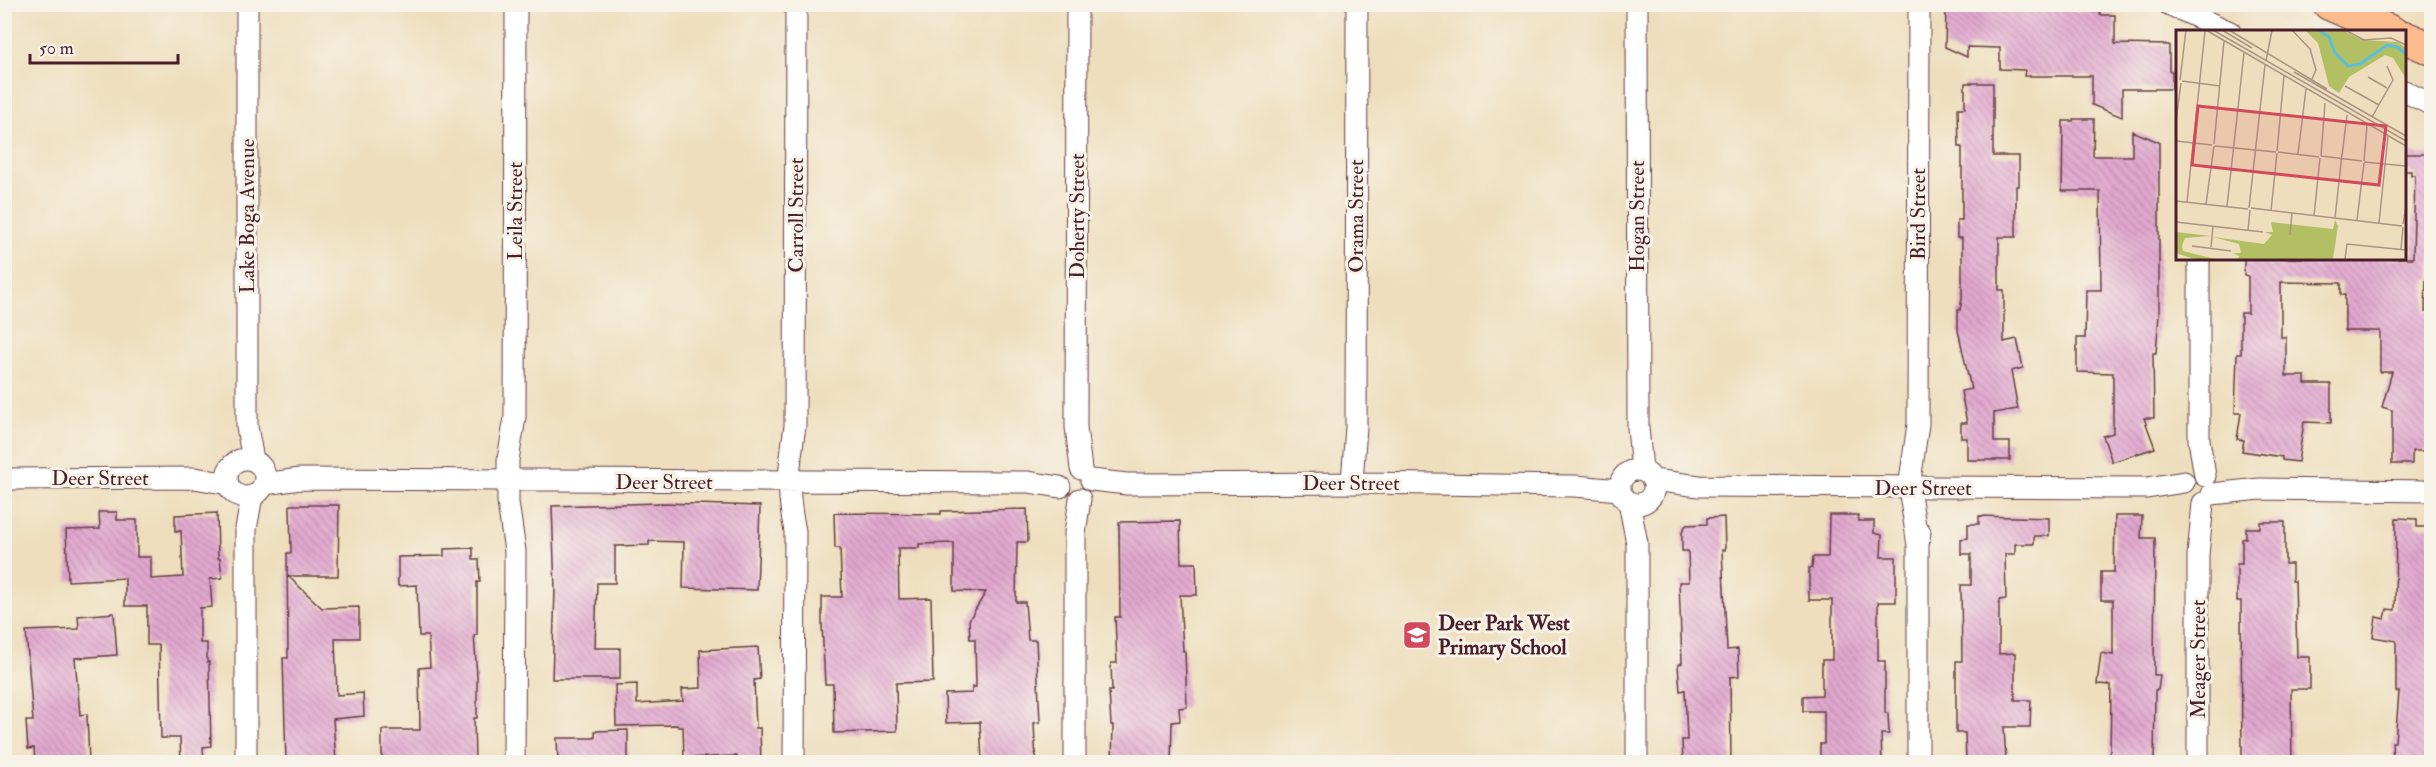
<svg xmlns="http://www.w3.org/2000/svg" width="2436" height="767" font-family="'IM FELL Double Pica',serif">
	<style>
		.building { fill: url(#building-back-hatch) }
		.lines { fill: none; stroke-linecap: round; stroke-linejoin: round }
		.minor-casing { stroke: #633c41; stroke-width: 23 }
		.highway-casing { stroke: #633c41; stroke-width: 34 }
		.minor { stroke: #fff; stroke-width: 21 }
		.highway { stroke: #fbbb8d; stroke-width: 32 }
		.labels { text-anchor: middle; stroke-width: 6; stroke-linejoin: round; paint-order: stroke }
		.street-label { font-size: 21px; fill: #4a1f2b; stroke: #f7f3e8 }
		.poi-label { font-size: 21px; font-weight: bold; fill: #4a1f2b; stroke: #f7f3e8; text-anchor: start }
		.inset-river { fill: none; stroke: #5dbedb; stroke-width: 3 }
		.inset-road { fill: none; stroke: #ac9283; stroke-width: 1.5 }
		.view { fill: #d1495b; fill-opacity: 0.15; stroke: #d1495b; stroke-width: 3 }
		.inset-edge { fill: none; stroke: #4a1f2b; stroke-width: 3 }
	</style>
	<defs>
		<pattern id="building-back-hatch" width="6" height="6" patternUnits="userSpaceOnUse" patternTransform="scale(1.5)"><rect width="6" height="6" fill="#e2a8d0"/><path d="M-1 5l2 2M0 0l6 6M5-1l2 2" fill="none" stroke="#b988a9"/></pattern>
	</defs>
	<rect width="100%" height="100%" fill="#f7f3e8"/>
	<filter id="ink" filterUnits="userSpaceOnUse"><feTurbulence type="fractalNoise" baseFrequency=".0167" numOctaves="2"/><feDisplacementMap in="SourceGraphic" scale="12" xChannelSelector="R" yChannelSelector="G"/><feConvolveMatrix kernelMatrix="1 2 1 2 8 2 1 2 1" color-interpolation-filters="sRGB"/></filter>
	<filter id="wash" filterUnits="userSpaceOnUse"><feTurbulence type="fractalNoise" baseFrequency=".008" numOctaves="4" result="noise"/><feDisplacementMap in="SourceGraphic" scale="24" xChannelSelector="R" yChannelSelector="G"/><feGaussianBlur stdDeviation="1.35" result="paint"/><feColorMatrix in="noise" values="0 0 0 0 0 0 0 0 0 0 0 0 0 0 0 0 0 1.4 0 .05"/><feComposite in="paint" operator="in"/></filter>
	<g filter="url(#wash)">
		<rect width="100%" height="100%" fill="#eedebd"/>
		<g id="blocks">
			<!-- building -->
			<path class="building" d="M 1950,4 L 2074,4 L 2074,11 L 2100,12 L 2100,15 L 2115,15 L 2115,44 L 2169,45 L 2169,71 L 2172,71 L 2172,89 L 2122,89 L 2122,117 L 2092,105 L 2092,76 L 2024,76 L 2025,70 L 2000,69 L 2000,48 L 1967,47 L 1967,57 L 1945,47 L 1946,10 L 1950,10 Z
				M 1965,83 L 1993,83 L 1993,156 L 2019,156 L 2019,186 L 2016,186 L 2016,237 L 1999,237 L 1999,290 L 2004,290 L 2004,342 L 2017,339 L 2023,368 L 2011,371 L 2018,409 L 1994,413 L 1994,442 L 2010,442 L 2010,460 L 1967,460 L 1967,438 L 1961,438 L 1961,423 L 1967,423 L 1961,391 L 1971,389 L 1958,330 L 1958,310 L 1960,310 L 1962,299 L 1962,238 L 1957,238 L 1957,220 L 1962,220 L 1962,147 L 1959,147 L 1958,108 L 1965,108 Z
				M 2073,119 L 2094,119 L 2093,156 L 2132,156 L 2132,131 L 2159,142 L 2159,314 L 2156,353 L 2153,353 L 2154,418 L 2144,418 L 2155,448 L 2112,462 L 2103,436 L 2113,433 L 2113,373 L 2077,372 L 2077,338 L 2085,338 L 2086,290 L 2101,290 L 2100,191 L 2062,191 L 2063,121 L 2073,121 Z
				M 2404,154 L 2432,154 L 2431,280 L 2426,279 L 2425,312 L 2431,312 L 2432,440 L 2427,440 L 2427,451 L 2412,451 L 2412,464 L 2392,464 L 2392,410 L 2382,407 L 2392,372 L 2380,372 L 2380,331 L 2345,331 L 2345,295 L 2341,295 L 2341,283 L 2281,282 L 2281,337 L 2286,337 L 2286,376 L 2305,376 L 2305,384 L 2331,384 L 2331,423 L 2304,422 L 2298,462 L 2282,460 L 2282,457 L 2242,451 L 2244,440 L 2237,439 L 2241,413 L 2235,413 L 2237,354 L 2241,354 L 2241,313 L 2248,313 L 2248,276 L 2244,275 L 2244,258 L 2413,258 L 2415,175 L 2411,175 L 2411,171 L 2404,171 Z
				M 662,503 L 760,506 L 757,590 L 683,588 L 684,542 L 649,541 L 649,545 L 615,546 L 615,583 L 597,583 L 595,648 L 620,648 L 620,679 L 552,679 L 555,590 L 552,506 Z
				M 290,505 L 339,505 L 338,576 L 288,576 L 322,608 L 359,607 L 359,638 L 335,638 L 337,695 L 363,693 L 364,716 L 333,719 L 336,762 L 286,762 L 283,658 L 288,658 L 287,553 L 291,553 Z
				M 1027,509 L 1028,542 L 1017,542 L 1016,602 L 1025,602 L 1028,640 L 1036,640 L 1040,722 L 1034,723 L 1036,762 L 982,762 L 980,722 L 946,723 L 945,694 L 972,693 L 972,687 L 976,687 L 975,639 L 970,639 L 969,620 L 986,592 L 954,591 L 954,543 L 919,544 L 919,548 L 898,548 L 899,599 L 931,598 L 933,682 L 896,683 L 897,731 L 834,733 L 833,684 L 825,684 L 822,625 L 822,597 L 842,597 L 840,548 L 835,548 L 834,513 L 941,514 L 941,511 Z
				M 99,512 L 117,512 L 117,520 L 137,520 L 137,557 L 151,557 L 151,579 L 183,577 L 181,531 L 175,532 L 175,515 L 217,513 L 218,558 L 220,558 L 222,578 L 210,579 L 212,607 L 200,608 L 200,643 L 207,643 L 207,662 L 209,662 L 211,746 L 203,747 L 204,762 L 181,762 L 180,738 L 161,738 L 159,645 L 147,645 L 147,606 L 125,606 L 125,578 L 68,581 L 66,530 L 100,529 Z
				M 1829,515 L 1858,515 L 1858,521 L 1874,521 L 1874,533 L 1882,535 L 1881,557 L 1896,557 L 1896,602 L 1878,602 L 1878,661 L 1885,661 L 1885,713 L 1888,713 L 1889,734 L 1881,734 L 1882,762 L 1820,762 L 1820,744 L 1824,744 L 1824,711 L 1803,711 L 1803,696 L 1822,695 L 1822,660 L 1832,660 L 1832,600 L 1809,600 L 1809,568 L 1812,568 L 1813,557 L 1828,557 Z
				M 1979,516 L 2049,518 L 2049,536 L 2034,536 L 2034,544 L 2015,544 L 2015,554 L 2005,554 L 2006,599 L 1999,600 L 1999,654 L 2015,653 L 2015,700 L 2031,700 L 2030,727 L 2004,727 L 2006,762 L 1966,762 L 1965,733 L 1956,733 L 1956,661 L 1962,661 L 1961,585 L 1971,585 L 1971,554 L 1961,554 L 1961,539 L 1968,538 L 1968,524 L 1979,524 Z
				M 2115,516 L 2142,516 L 2141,538 L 2155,538 L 2154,675 L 2160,675 L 2158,690 L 2155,690 L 2154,762 L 2110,762 L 2111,685 L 2097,684 L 2101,653 L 2113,655 L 2113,600 L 2101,600 L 2101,572 L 2114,572 Z
				M 1724,517 L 1725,550 L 1722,550 L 1727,650 L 1738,649 L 1739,676 L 1730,677 L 1731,762 L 1683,762 L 1682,740 L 1687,740 L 1685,690 L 1680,691 L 1678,665 L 1682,663 L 1679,582 L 1689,582 L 1688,551 L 1682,551 L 1682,532 L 1686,525 L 1707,524 L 1707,518 Z
				M 2396,518 L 2417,519 L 2417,527 L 2429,527 L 2429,541 L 2432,541 L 2432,735 L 2427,734 L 2428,762 L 2393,762 L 2392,742 L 2395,742 L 2399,692 L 2396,692 L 2396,641 L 2373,637 L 2376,617 L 2385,619 L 2387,609 L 2395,610 Z
				M 1180,521 L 1181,563 L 1196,563 L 1197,595 L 1180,595 L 1183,651 L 1185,651 L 1187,707 L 1179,708 L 1180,721 L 1172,722 L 1171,762 L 1112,762 L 1113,725 L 1111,725 L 1109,691 L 1112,691 L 1111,663 L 1117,663 L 1115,617 L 1120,617 L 1119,522 Z
				M 2260,522 L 2285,522 L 2285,564 L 2292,564 L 2292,581 L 2295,581 L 2297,657 L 2310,657 L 2310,689 L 2291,689 L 2292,762 L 2242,762 L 2241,601 L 2237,601 L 2237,564 L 2242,564 L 2242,539 L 2246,538 L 2246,528 L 2260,528 Z
				M 473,548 L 473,559 L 479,559 L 480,582 L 477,582 L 477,635 L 474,635 L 477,675 L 477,718 L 474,718 L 475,762 L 382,762 L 382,730 L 420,730 L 419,668 L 430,667 L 428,636 L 419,636 L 417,585 L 398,586 L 398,557 L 444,556 L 444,549 Z
				M 114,613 L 117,655 L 75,658 L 80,715 L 87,714 L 89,762 L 35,762 L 34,748 L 28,749 L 26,721 L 33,721 L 26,631 L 79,629 L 78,616 Z
				M 758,647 L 760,679 L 754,680 L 756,728 L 760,728 L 761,762 L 738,762 L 737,756 L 684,758 L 683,727 L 678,727 L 677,725 L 616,726 L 615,685 L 637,684 L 637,704 L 683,701 L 682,689 L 701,688 L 700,650 Z
				M 628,730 L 628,762 L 558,761 L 557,738 L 595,738 L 595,731 Z"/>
		</g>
	</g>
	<g filter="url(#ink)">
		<use href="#blocks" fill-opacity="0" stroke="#633c41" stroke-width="1.5"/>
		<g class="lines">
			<!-- minor casing -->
			<g class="minor-casing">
				<path id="minor" d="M 247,4 L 247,427 L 253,460
					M 1077,4 L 1076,427 L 1081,469
					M 1637,4 L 1638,427 L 1642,470
					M 2168,4 L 2230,32
					M 2404,91 L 2432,105
					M 2199,258 L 2199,440 L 2205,476
					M227 478a19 19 0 1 1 38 0a19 19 0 1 1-38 0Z
					M1620 487a17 17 0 1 1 34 0a17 17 0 1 1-34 0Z
					M 4,479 L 195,478 L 228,484
					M 1091,480 L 1127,484 L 1363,483 L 1575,486 L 1620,490
					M 1653,480 L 1699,486 L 2147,488 L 2184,482
					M 1352,482 L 1356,427 L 1357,4
					M 264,484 L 300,479 L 1028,482 L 1060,487
					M 2212,494 L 2260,489 L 2432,491
					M 1629,502 L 1637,543 L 1637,762
					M 1918,545 L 1909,488 L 1918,424 L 1919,4
					M 246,762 L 246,529 L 252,496
					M 514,762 L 515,551 L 508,502 L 508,460 L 515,417 L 516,4
					M 794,762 L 795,531 C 786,490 789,466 795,426 L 796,4
					M 1075,762 L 1075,533 L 1080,499
					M 1918,762 L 1918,545 L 1920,532
					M 2198,762 L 2198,555 L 2203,503"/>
			</g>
			<!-- highway casing -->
			<g class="highway-casing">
				<path id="highway" d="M 2329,4 L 2392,32
					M 2404,37 L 2432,49"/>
			</g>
			<!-- minor -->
			<use href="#minor" class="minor"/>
			<!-- highway -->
			<use href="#highway" class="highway"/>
		</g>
	</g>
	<!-- icons -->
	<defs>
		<g id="school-square" transform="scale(1.5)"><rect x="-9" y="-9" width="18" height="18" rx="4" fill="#d1495b" stroke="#f7f3e8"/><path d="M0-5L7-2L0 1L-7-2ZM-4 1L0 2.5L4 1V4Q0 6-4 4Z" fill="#fff"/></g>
	</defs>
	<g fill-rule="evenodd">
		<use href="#school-square" x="1417" y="635"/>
	</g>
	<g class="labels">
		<!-- street labels -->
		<g class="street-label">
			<text transform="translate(515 211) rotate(-90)" y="7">Leila Street</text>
			<text transform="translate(1918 214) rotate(-90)" y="7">Bird Street</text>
			<text transform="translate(796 215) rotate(-90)" y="7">Carroll Street</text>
			<text transform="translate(247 216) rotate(-90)" y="7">Lake Boga Avenue</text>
			<text transform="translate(1077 216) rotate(-90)" y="7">Doherty Street</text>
			<text transform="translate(1356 216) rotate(-90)" y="7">Orama Street</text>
			<text transform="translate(1637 216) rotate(-90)" y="7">Hogan Street</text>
			<text x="100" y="485">Deer Street</text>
			<text x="664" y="489">Deer Street</text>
			<text x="1351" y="490">Deer Street</text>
			<text x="1923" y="495">Deer Street</text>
			<text transform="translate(2198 659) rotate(-90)" y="7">Meager Street</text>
		</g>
		<!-- poi labels -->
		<g class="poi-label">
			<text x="1438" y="630">Deer Park West<tspan x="1438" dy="24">Primary School</tspan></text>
		</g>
	</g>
	<!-- overview -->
	<g transform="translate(2176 30)">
		<rect width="230" height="230" fill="#eedebd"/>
		<path d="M 129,0 L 166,0 L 187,10 L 221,12 L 229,17 L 229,47 L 217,28 L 209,25 L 173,47 L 163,63 L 153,56 L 142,13 ZM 159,190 L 162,196 L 157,229 L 62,229 L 63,226 L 57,223 L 65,223 L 63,214 L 37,207 L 88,214 L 96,205 L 89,202 L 97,202 L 95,192 L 157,199 ZM 0,202 L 34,206 L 9,208 L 6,216 L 7,221 L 39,229 L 18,229 L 0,223 Z" fill="#b2c063"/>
		<path d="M 118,201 L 152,204 L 149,229 L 115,229 ZM 86,216 L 95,219 L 98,229 L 67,229 L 76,218 Z" fill="#b2c063"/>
		<path class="inset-river" d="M 143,0 L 153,7 L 159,23 L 172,36 L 184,34 L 211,15 L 221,17 L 230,24"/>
		<path class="inset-road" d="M 30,0 L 230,116M 37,0 L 230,111M 46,0 L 76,18M 53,0 L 151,59M 116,0 L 134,19 L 140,40 L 136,49M 169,0 L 188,10 L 215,8 L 230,15M 90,31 L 96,0M 118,42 L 230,106M 192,47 L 211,58M 4,50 L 10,0M 6,51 L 44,56M 169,56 L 203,75M 196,87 L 217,50 L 211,36M 0,91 L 5,53M 0,111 L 36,115M 38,114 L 48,11M 39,116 L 100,122M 101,121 L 108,46M 102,122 L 143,127M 57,123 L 68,23M 122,124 L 130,59M 145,126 L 149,73M 145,126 L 186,131M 166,126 L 171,85M 188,131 L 191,95M 188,132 L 230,136M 0,171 L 72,179M 11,172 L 29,1M 30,174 L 38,116M 51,176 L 57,123M 73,178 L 89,35M 75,178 L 226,196M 95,181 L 101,123M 138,186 L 144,128M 159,188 L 166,124M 181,190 L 188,133M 0,192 L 87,202M 203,193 L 212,106M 227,194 L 230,176M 72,200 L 74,180M 114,205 L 116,183M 16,216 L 55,221M 35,217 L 37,196M 225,219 L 227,197M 169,229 L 171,214 L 230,220"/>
		<path class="view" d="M 22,76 L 210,96 L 203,155 L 16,135 Z"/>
		<rect width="230" height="230" class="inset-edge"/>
	</g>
	<!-- margin -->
	<rect width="2436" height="767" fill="none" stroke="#f7f3e8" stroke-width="24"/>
	<!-- scale -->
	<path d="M30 54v9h148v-9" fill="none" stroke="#4a1f2b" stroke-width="3"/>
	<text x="39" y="54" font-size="18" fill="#4a1f2b" stroke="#f7f3e8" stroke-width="4.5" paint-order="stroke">50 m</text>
</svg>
